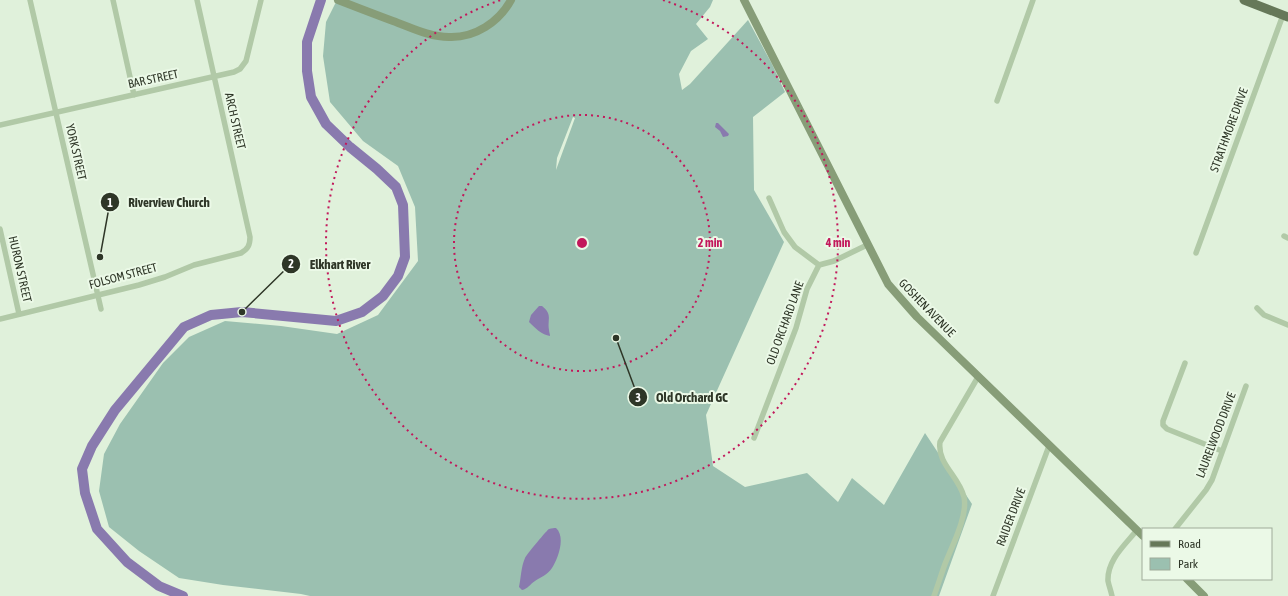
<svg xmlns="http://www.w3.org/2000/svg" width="1288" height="596" font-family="'Asap Condensed',sans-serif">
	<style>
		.green { fill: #9bc0b0; fill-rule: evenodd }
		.water { fill: #897aae }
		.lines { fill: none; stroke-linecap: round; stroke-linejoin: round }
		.river { stroke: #897aae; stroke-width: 10 }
		.street { stroke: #b1c9a7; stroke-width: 5.5 }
		.secondary { stroke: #879d78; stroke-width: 8 }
		.primary { stroke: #667859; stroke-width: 9 }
		.ring { fill: none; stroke: #c2185b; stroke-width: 2; stroke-dasharray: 2 4 }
		.labels { text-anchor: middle; stroke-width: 4; stroke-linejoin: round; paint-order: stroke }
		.street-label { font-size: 12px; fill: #2e3627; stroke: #ebf9e7 }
		.centre { fill: #c2185b; stroke: #ebf9e7; stroke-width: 2 }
		.ring-label { font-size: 12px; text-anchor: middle; font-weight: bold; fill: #c2185b; stroke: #ebf9e7; stroke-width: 4; stroke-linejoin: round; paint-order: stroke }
		.leader { fill: none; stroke: #2e3627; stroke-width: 1.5 }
		.callout-dot { fill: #2e3627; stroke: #ebf9e7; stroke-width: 1.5 }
		.mark-label { font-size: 12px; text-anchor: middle; font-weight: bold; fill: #fff }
		.callout-label { font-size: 13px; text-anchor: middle; font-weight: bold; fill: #2e3627; stroke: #ebf9e7; stroke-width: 4; stroke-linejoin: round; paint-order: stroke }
	</style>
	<rect width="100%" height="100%" fill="#e0f1db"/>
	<!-- green -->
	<path class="green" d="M 337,0 L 713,0 L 710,7 L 696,24 L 708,39 L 691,51 L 679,74 L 682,90 L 690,84 L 748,20 L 772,64 L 785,92 L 753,117 L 754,190 L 784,242 L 706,415 L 713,466 L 745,487 L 807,473 L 838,502 L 852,478 L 884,505 L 925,433 L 972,504 L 939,596 L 310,596 L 301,594 L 223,585 L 179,578 L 139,551 L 109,527 L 99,491 L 104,454 L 120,424 L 163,363 L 189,337 L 225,321 L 281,326 L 337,334 L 378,315 L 418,261 L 415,207 L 398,166 L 363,141 L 330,102 L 323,56 L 326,22 ZM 573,117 L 575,118 L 556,170 L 557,158 Z"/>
	<!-- water -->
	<path class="water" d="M 716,123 L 718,123 L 729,134 L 728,136 L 723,137 L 720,131 L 715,127 Z
		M 539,306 L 542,306 C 553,315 547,319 549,330 C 549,332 550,334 550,336 C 542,335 535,328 529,322 L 531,315 Z
		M 556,528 C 566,537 558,559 552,568 C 547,575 541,577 535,581 C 530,584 528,589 522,590 L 519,587 C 521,578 521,567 525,558 C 526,555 548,529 549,529 C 552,528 554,528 556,528 Z"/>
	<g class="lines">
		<!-- river -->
		<path class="river" d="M 183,596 L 159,586 L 127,562 L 97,529 L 85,493 L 82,469 L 92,446 L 115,410 L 184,327 L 211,315 L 242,312 L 336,321 L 362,312 L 383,296 L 398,276 L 405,257 L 403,205 L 396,187 L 377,169 L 350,147 L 326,124 L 311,97 L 307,71 L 307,42 L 321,0"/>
		<!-- street -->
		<path class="street" d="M 30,0 L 101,309
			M 113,0 L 134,95
			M 997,101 L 1033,0
			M 0,125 L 234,72 L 240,69 L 246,61 L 261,0
			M 769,198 L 784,232 L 795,247 L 819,265
			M 0,229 L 19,314
			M 1284,236 L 1288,238
			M 1196,253 L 1283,15
			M 1257,308 L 1264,315 L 1288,325
			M 0,319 L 139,285 L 165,277 L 194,265 L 241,253 C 248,249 250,245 250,237 L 197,0
			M 1185,363 L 1163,421 L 1163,425 L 1167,429 L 1222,451
			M 754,438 L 796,328 L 807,289 L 819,265 L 834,261 L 867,245
			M 1175,529 L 1206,490 L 1212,480 L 1246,386
			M 934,596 C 938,585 941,575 945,564 C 952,546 968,516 964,497 C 959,476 937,464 940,442 L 978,377
			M 993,596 L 1049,446
			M 1112,596 C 1111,591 1109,586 1108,581 C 1107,560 1125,545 1137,530"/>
		<!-- secondary -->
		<path class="secondary" d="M 338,0 C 356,7 374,14 393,21 C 410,27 429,37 449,37 C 475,38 499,22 511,0
			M 744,0 L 888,284 L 917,317 L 1143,536
			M 1187,579 L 1204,596"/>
		<!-- primary -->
		<path class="primary" d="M 1244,0 L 1288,17"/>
	</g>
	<!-- distance rings -->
	<g class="ring">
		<circle cx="582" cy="243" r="128"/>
		<path d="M663 0A256 256 0 1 1 501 0"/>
	</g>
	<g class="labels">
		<!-- street labels -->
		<g class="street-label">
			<text transform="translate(153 79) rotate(-12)" y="4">BAR STREET</text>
			<text transform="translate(235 121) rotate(77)" y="4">ARCH STREET</text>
			<text transform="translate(1229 130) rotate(-70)" y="4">STRATHMORE DRIVE</text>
			<text transform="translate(76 152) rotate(77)" y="4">YORK STREET</text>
			<text transform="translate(20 269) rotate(77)" y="4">HURON STREET</text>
			<text transform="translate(123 276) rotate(-15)" y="4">FOLSOM STREET</text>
			<text transform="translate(927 308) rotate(46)" y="4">GOSHEN AVENUE</text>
			<text transform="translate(785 323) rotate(-70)" y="4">OLD ORCHARD LANE</text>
			<text transform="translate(1216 435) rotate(-69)" y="4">LAURELWOOD DRIVE</text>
			<text transform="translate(1011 517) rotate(-69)" y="4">RAIDER DRIVE</text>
		</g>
	</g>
	<circle cx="582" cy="243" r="6" class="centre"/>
	<g class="ring-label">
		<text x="710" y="247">2 min</text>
		<text x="838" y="247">4 min</text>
	</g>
	<!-- callouts -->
	<path class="leader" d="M100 257L110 202M242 312L291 264M616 338L638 397"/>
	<g class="callout-dot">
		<circle cx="100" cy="257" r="4"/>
		<circle cx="242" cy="312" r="4"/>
		<circle cx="616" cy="338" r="4"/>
		<circle cx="110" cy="202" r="10"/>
		<circle cx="291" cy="264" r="10"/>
		<circle cx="638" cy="397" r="10"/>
	</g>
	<g class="mark-label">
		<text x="110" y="207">1</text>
		<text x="291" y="268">2</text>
		<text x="638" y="402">3</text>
	</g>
	<g class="callout-label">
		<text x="169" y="207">Riverview Church</text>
		<text x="340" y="269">Elkhart River</text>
		<text x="692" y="402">Old Orchard GC</text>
	</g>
	<!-- legend -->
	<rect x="1142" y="528" width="130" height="52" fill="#ebf9e7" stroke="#9fab9a"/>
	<rect x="1150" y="541" width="20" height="6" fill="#667859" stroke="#9fab9a"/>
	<text x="1178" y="548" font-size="12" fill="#2e3627">Road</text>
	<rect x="1150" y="558" width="20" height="12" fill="#9bc0b0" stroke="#9fab9a"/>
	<text x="1178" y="568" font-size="12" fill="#2e3627">Park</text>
</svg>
